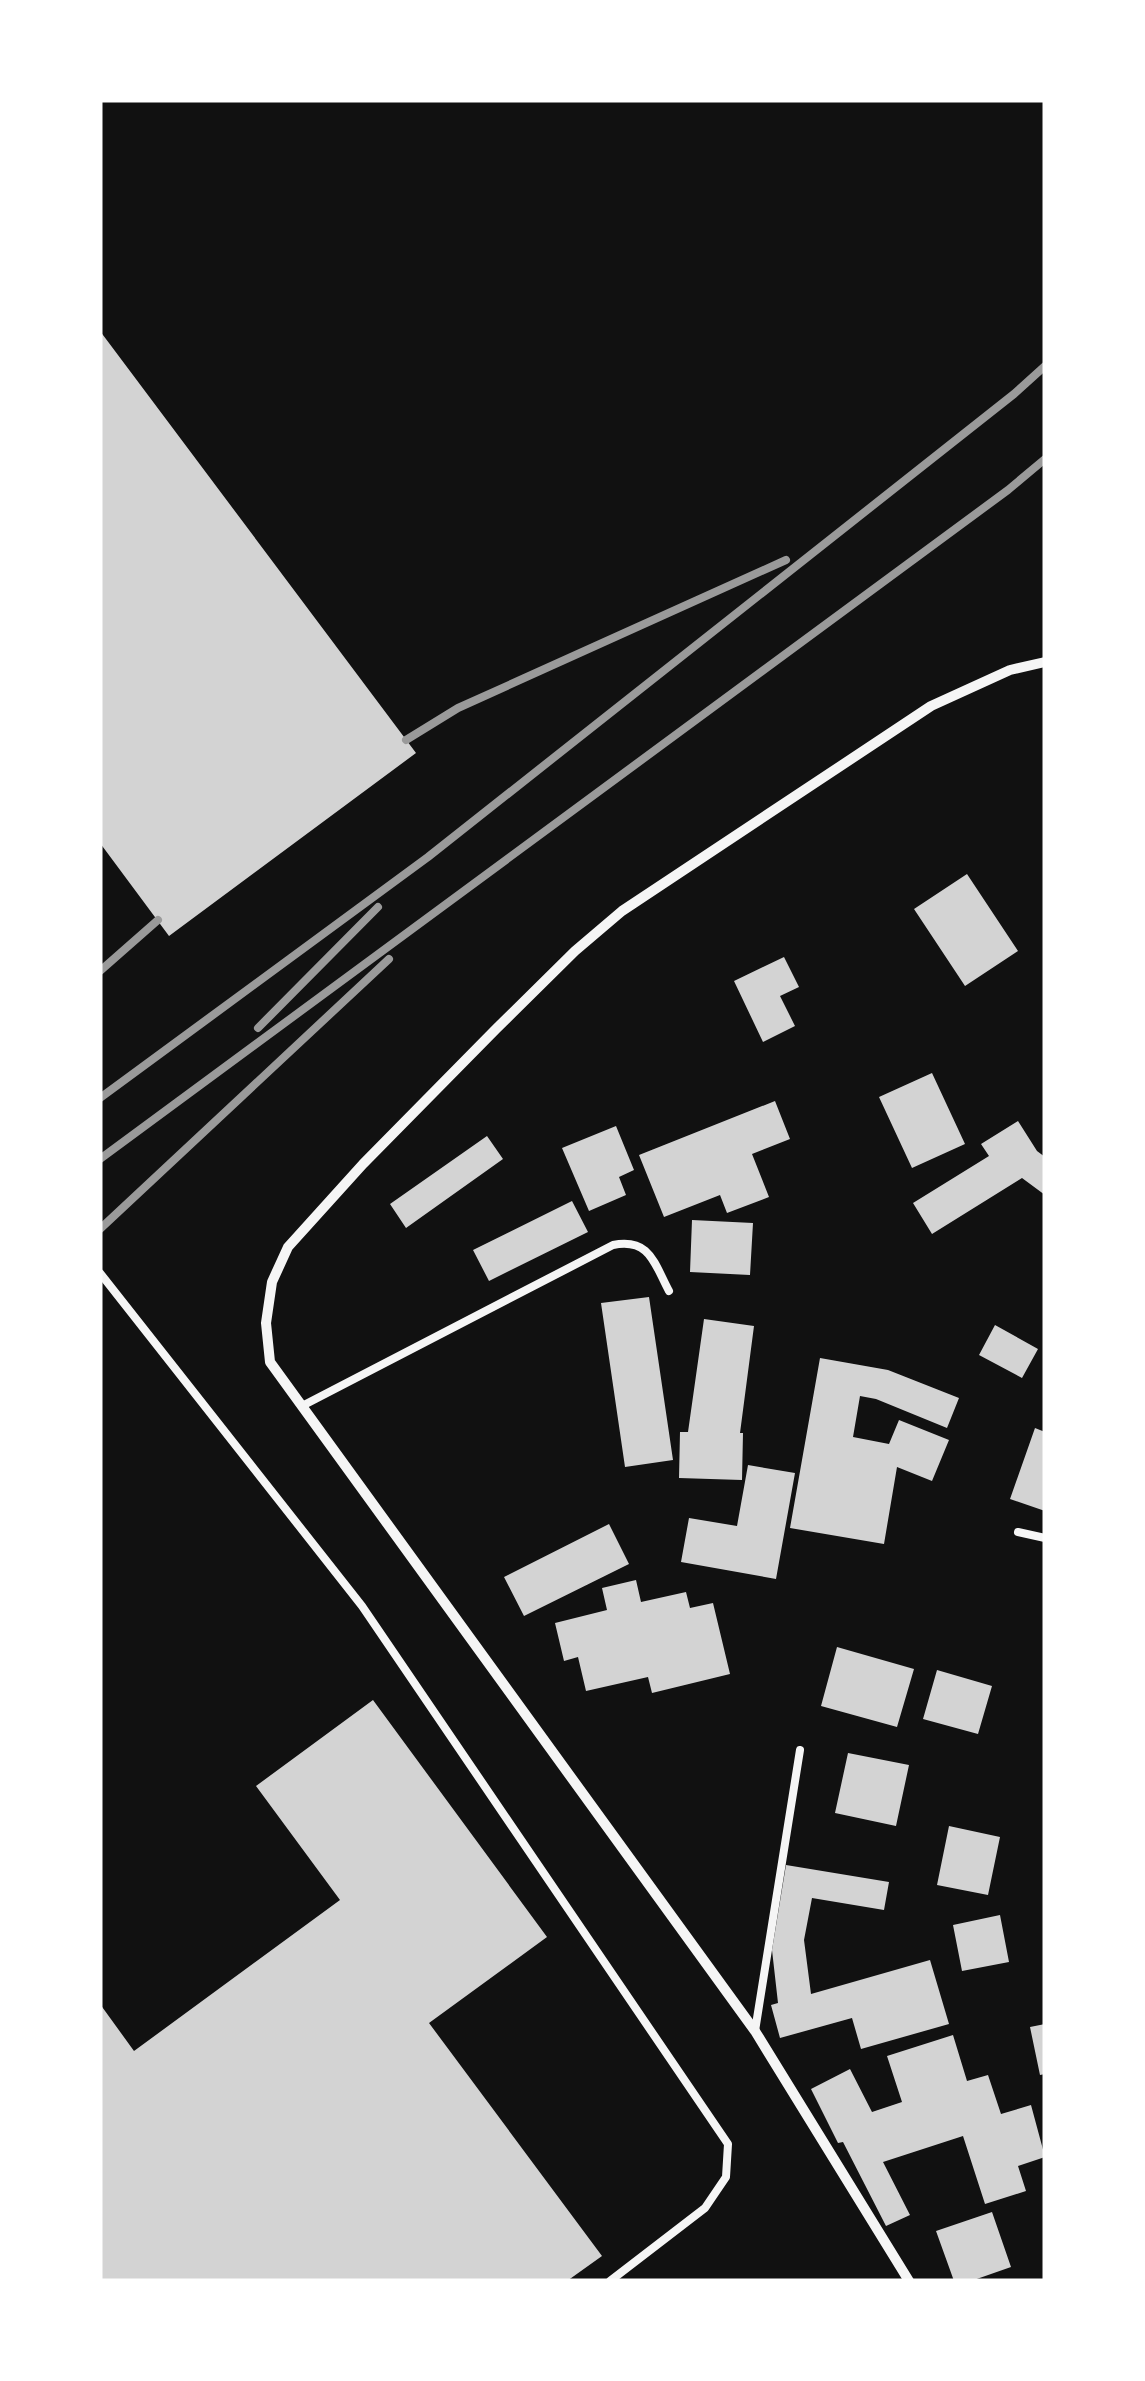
<svg xmlns="http://www.w3.org/2000/svg" width="1145" height="2381" font-family="'Fira Sans Condensed',sans-serif">
	<style>
		.building { fill: #d3d3d3 }
		.lines { fill: none; stroke-linecap: round; stroke-linejoin: round }
		.service { stroke: #f5f5f5; stroke-width: 8 }
		.minor { stroke: #f5f5f5; stroke-width: 10 }
		.rail { stroke: #9a9a9a; stroke-width: 8 }
	</style>
	<rect width="100%" height="100%" fill="#111"/>
	<!-- building -->
	<path class="building" d="M 100,331 L 416,753 L 169,936 L 100,843 Z
		M 967,874 L 1018,951 L 965,986 L 914,909 Z
		M 784,957 L 799,987 L 780,996 L 795,1026 L 763,1042 L 734,981 Z
		M 932,1073 L 965,1144 L 912,1168 L 879,1097 Z
		M 775,1101 L 790,1139 L 752,1154 L 769,1197 L 727,1213 L 720,1195 L 664,1217 L 639,1155 Z
		M 1018,1121 L 1037,1151 L 1045,1157 L 1045,1195 L 1022,1178 L 932,1234 L 913,1203 L 989,1156 L 981,1144 Z
		M 616,1126 L 634,1170 L 619,1177 L 626,1195 L 589,1211 L 562,1148 Z
		M 487,1136 L 503,1159 L 406,1228 L 390,1204 Z
		M 572,1201 L 588,1232 L 489,1281 L 473,1250 Z
		M 692,1220 L 753,1223 L 750,1275 L 690,1272 Z
		M 649,1297 L 673,1460 L 625,1467 L 601,1303 Z
		M 704,1319 L 754,1326 L 740,1433 L 743,1433 L 742,1480 L 679,1478 L 680,1432 L 688,1432 Z
		M 995,1325 L 1038,1349 L 1022,1378 L 979,1355 Z
		M 820,1358 L 888,1370 L 959,1398 L 947,1428 L 876,1399 L 860,1396 L 853,1437 L 889,1444 L 899,1420 L 949,1440 L 932,1481 L 897,1467 L 884,1544 L 790,1528 Z
		M 1035,1428 L 1045,1432 L 1045,1511 L 1010,1499 Z
		M 748,1465 L 795,1473 L 776,1579 L 681,1562 L 689,1518 L 737,1526 Z
		M 609,1524 L 629,1564 L 524,1616 L 504,1577 Z
		M 636,1580 L 641,1602 L 686,1592 L 690,1608 L 713,1603 L 730,1674 L 652,1693 L 648,1677 L 586,1691 L 578,1657 L 564,1661 L 555,1623 L 607,1610 L 602,1588 Z
		M 837,1647 L 914,1669 L 897,1727 L 821,1706 Z
		M 937,1670 L 992,1686 L 978,1734 L 923,1719 Z
		M 373,1700 L 547,1937 L 429,2023 L 602,2256 L 567,2281 L 100,2281 L 100,2004 L 134,2051 L 340,1900 L 256,1786 Z
		M 848,1753 L 909,1765 L 896,1826 L 835,1813 Z
		M 949,1826 L 1000,1837 L 988,1895 L 937,1885 Z
		M 786,1865 L 889,1882 L 884,1910 L 812,1898 L 804,1940 L 811,1994 L 930,1960 L 949,2024 L 861,2049 L 852,2018 L 780,2038 L 771,2005 L 778,2003 L 772,1950 Z
		M 1000,1915 L 1009,1962 L 962,1971 L 953,1925 Z
		M 1045,2024 L 1045,2074 L 1040,2075 L 1030,2027 Z
		M 953,2035 L 967,2081 L 988,2075 L 1001,2114 L 1031,2105 L 1045,2157 L 1018,2166 L 1026,2191 L 985,2204 L 963,2136 L 883,2162 L 910,2215 L 886,2226 L 843,2142 L 838,2143 L 811,2089 L 850,2069 L 872,2112 L 902,2102 L 887,2056 Z
		M 992,2212 L 1011,2267 L 971,2281 L 954,2281 L 936,2231 Z"/>
	<g class="lines">
		<!-- service -->
		<path class="service" d="M 100,1273 L 362,1606 L 728,2144 L 726,2177 L 705,2208 L 610,2281
			M 302,1406 L 613,1245 C 650,1238 654,1263 669,1291
			M 1018,1532 L 1045,1538
			M 755,2031 L 800,1750"/>
		<!-- minor -->
		<path class="minor" d="M 909,2281 L 755,2031 L 270,1362 L 266,1323 L 272,1282 L 288,1247 L 363,1164 L 496,1029 L 575,951 L 622,911 L 931,706 L 1010,670 L 1045,662"/>
		<!-- rail -->
		<path class="rail" d="M 406,740 L 458,708 L 786,560
			M 100,971 L 158,920
			M 258,1028 L 378,907
			M 100,1098 L 428,857 L 1014,394 L 1045,366
			M 100,1159 L 1008,490 L 1045,459
			M 100,1229 L 389,959"/>
	</g>
	<!-- border -->
	<rect width="1145" height="2381" fill="none" stroke="#ffffff" stroke-width="205"/>
</svg>
